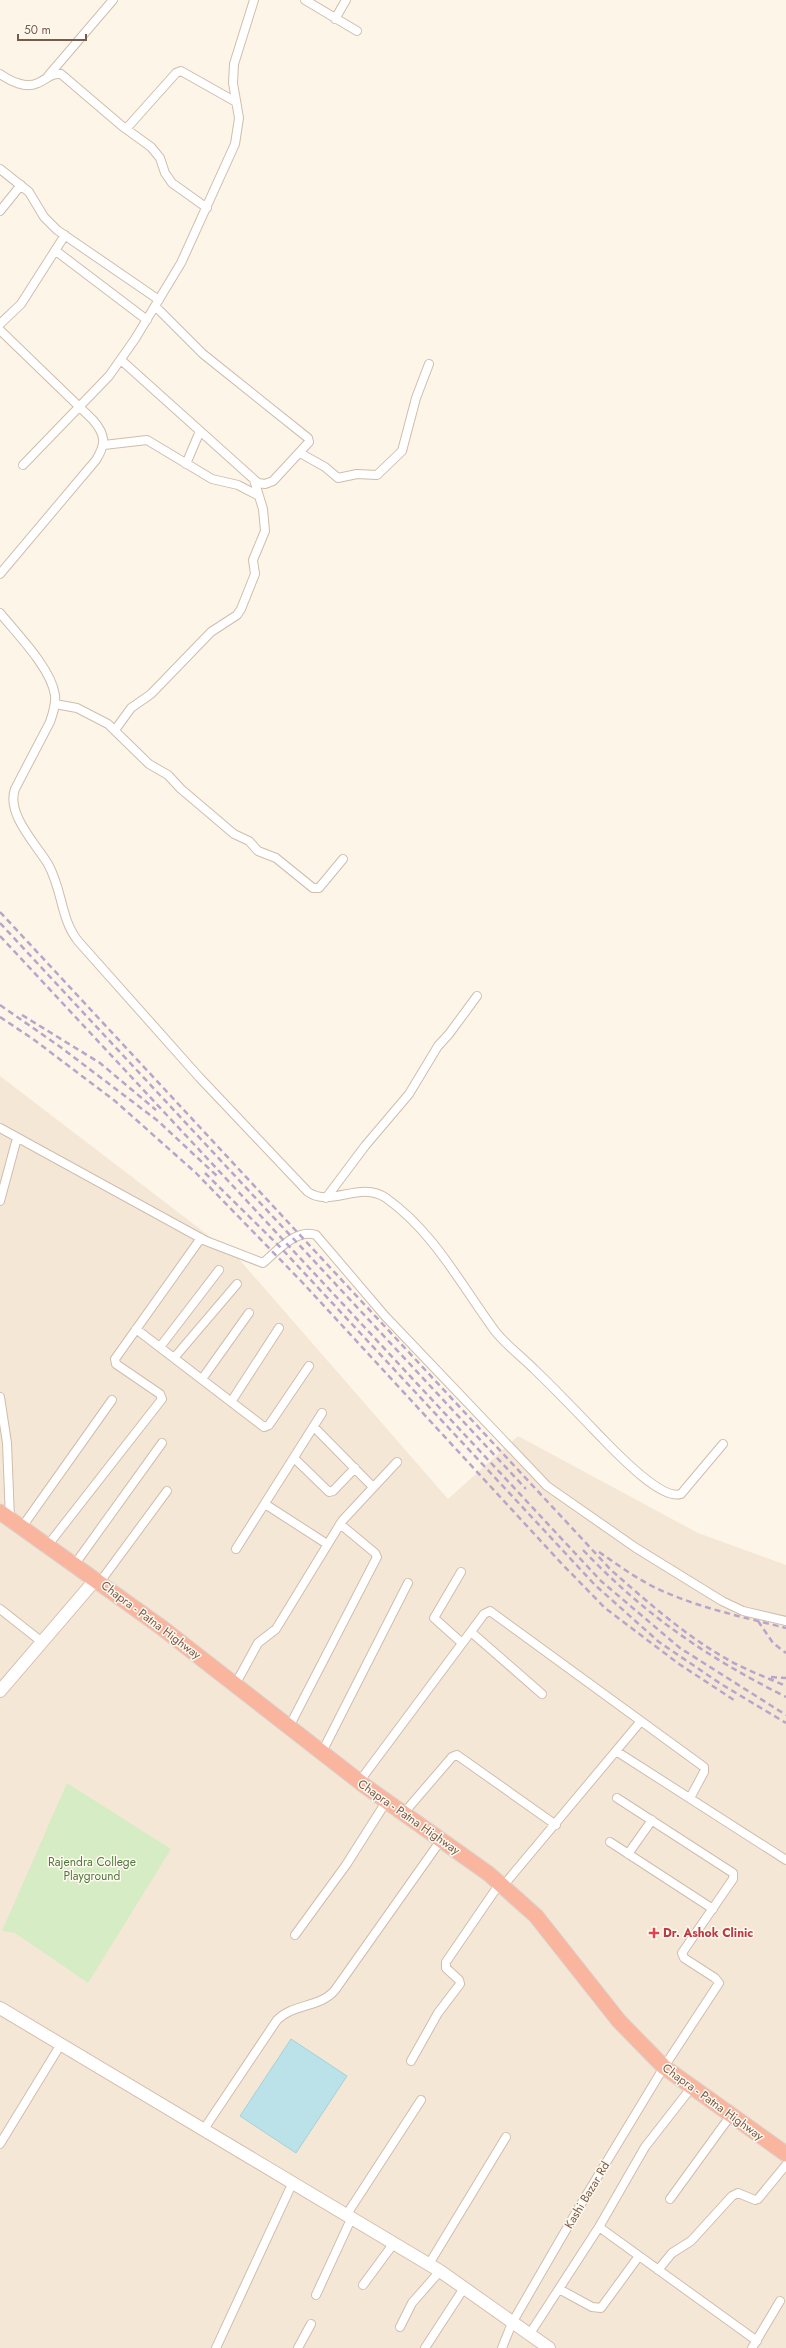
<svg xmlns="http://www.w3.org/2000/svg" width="786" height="2348" font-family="Jost,sans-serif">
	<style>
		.residential { fill: #f5e7d6 }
		.green { fill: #d5ecc5 }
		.water { fill: #bbe2e8; stroke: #a1d1db }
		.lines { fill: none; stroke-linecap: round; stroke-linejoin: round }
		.street-casing { stroke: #d0bdac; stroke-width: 10 }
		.secondary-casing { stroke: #d6bfac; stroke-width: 14 }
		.highway-casing { stroke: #dcd4d0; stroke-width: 17 }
		.street { stroke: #fff; stroke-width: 8 }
		.secondary { stroke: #fff; stroke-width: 12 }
		.highway { stroke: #f9b59d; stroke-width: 15 }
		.rail { stroke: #b8a5c9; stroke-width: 2.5; stroke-dasharray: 6 4; stroke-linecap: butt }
		.health-dot { fill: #e0444e; stroke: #fff9ef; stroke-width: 1.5 }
		.labels { text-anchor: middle; stroke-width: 3; stroke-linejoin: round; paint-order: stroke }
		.street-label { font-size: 12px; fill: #795b4a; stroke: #fff9ef }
		.park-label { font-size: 12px; fill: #50793f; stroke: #fff9ef }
		.health-label { font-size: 12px; font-weight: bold; fill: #be3a42; stroke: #fff9ef; text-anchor: start }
	</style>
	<rect width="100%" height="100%" fill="#fdf5e8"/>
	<!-- residential -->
	<path class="residential" d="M 0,1076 L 238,1258 L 448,1499 L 518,1436 L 698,1533 L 786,1565 L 786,2348 L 0,2348 Z"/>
	<!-- green -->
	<path class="green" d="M 67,1783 L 171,1849 L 88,1983 L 15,1933 L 2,1931 Z"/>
	<!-- water -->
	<path class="water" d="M 291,2039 L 347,2076 L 296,2153 L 240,2116 Z"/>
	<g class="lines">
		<!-- street casing -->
		<g class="street-casing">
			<path id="street" d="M 305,0 L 357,31
				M 335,19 L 346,0
				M 0,74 C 10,81 26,89 38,83 C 47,79 51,73 61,74 L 122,126 L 151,147 L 160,158 L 165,173 L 172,183 L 207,208
				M 48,76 L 113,0
				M 126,129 L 176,73 L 181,71 L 236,102
				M 0,169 L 29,192 L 44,217 L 57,230 L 159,300
				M 0,211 L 21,185
				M 56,251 L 147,320
				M 0,324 L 21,304 L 65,235
				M 0,330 L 93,420 C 106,435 106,444 96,460 L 0,574
				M 121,360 L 258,483 L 265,484 L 273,481 L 309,442 L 308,438 L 203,354 L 155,306
				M 104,445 L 147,440 L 212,479 L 238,485 L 259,496
				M 300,453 L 325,467 L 338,478 L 357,474 L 377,475 L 402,451 L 416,398 L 429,364
				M 186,464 L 200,431
				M 23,465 L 109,376 L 135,339 L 181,263 L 235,144 L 239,118 L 233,83 L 234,64 L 254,0
				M 0,613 C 17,634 51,668 55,695 C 56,705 53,713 50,722 L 15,789 C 6,814 36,844 48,864 C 63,891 60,918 78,941 L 199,1077 L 308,1192 C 331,1208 360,1180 386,1198 C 434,1232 461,1285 495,1331 C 506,1345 521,1356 534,1369 C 556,1390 577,1412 598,1434 C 612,1448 660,1501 681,1494 L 723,1444
				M 55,704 L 77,708 L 108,724 L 149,764 L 168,775 L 181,789 L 234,834 L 249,841 L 258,851 L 276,858 L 313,888 L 319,888 L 343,859
				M 115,730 L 131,708 L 151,694 L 211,632 L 237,615 L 241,609 L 255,574 L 253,560 L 265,531 L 263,509 L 254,480
				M 0,1128 L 206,1241 L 263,1263 C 276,1252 296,1228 316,1235 L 385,1316 L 547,1486 L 636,1548 L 722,1601 L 743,1611 L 786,1621
				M 326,1198 L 365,1146 L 409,1094 L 438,1046 L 449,1034 L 477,996
				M 0,1201 L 17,1138
				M 136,1329 L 264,1427 L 269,1425 L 309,1366
				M 160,1347 L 219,1270
				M 174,1358 L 237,1284
				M 202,1379 L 249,1313
				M 0,1397 L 7,1443 L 10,1519
				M 231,1402 L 279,1328
				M 314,1427 L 373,1487
				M 294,1458 L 329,1492 L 333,1491 L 355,1468
				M 265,1504 L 327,1544
				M 22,1527 L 112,1400
				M 48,1545 L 162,1399 L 160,1394 L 116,1364 L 115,1359 L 201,1238
				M 236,1549 L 322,1413
				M 75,1564 L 162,1443
				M 461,1572 L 434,1618 L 462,1643
				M 100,1582 L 167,1491
				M 0,1609 L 42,1642
				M 471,1632 L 542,1694
				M 235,1685 L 258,1643 L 276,1629 L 342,1521 L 397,1462
				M 289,1727 L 377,1557 L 375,1553 L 340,1524
				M 616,1751 L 786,1860
				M 321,1754 L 408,1583
				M 359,1782 L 484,1614 L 490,1611 L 704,1767 L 704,1772 L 690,1798
				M 403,1814 L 452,1757 L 457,1755 L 556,1825
				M 610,1842 L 713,1909
				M 628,1854 L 652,1820
				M 503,1886 L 641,1721
				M 295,1935 L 346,1865 L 386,1802
				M 411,2061 L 438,2013 L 460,1984 L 459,1980 L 446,1968 L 446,1962 L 500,1883
				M 204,2129 L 277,2020 C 294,2003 320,2008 335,1990 L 441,1840
				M 0,2144 L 61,2044
				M 670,2199 L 731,2115
				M 347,2214 L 421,2100
				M 599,2227 L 757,2341
				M 429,2264 L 506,2137
				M 658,2270 L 672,2253 L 691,2241 L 732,2196 L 738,2193 L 755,2200 L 758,2199 L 786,2165
				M 363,2285 L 394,2243
				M 559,2289 L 592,2307 L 601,2308 L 639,2256
				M 316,2295 L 352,2217
				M 400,2327 L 412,2303 L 440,2271
				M 529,2335 L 599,2227 L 645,2147 L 691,2088
				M 216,2348 L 293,2182
				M 298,2348 L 311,2324
				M 425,2348 L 464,2288
				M 502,2348 L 512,2323 L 578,2209 L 664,2067 L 719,1983 L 715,1978 L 684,1958 L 682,1953 L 733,1879 L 733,1873 L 617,1798
				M 752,2348 L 780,2301"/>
		</g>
		<!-- secondary casing -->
		<g class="secondary-casing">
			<path id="secondary" d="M 0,1691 L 96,1579
				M 0,2008 L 440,2271 L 549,2348"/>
		</g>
		<!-- highway casing -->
		<g class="highway-casing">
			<path id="highway" d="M 0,1512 L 161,1627 L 365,1786 L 489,1874 L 536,1916 L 619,2021 L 664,2067 L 786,2154"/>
		</g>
		<!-- street -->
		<use href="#street" class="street"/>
		<!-- secondary -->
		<use href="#secondary" class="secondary"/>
		<!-- highway -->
		<use href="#highway" class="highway"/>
		<!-- rail -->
		<path class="rail" d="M 0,912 L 611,1570 C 650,1604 691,1641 738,1665 C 754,1673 770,1679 786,1686
			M 0,923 L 526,1489
			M 0,936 L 601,1581 L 680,1648 L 786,1715
			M 0,1005 L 59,1046 L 158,1121 L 217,1176
			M 22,1015 L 100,1063 L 156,1110
			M 0,1017 L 33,1039 L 115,1101 L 196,1173 L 302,1282 L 562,1564 L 605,1608 L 679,1664 L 734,1700
			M 205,1173 L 281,1248 L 595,1585 L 659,1642 L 721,1684 L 786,1723
			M 583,1550 C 646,1616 705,1656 786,1697
			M 599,1552 C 618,1565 637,1579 658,1589 C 699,1608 743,1617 786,1628
			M 758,1621 L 773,1643 L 786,1653
			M 771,1677 L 786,1678"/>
	</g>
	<!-- markers -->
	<path class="health-dot" d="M652 1927h4v4h4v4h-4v4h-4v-4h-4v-4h4z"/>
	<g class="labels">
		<!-- street labels -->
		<g class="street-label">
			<text transform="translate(151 1620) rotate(37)" y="4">Chapra - Patna Highway</text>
			<text transform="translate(409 1817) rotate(35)" y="4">Chapra - Patna Highway</text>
			<text transform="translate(713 2102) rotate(36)" y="4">Chapra - Patna Highway</text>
			<text transform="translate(587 2195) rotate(-59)" y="4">Kashi Bazar Rd</text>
		</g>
		<!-- park labels -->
		<g class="park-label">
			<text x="92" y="1866">Rajendra College<tspan x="92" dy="14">Playground</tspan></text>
		</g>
		<!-- health labels -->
		<g class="health-label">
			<text x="663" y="1937">Dr. Ashok Clinic</text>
		</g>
	</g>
	<!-- scale -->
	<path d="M18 34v6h68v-6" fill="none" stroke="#795b4a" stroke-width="2"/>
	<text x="24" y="34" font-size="12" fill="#795b4a" stroke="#fff9ef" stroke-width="3" paint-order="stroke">50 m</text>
</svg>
